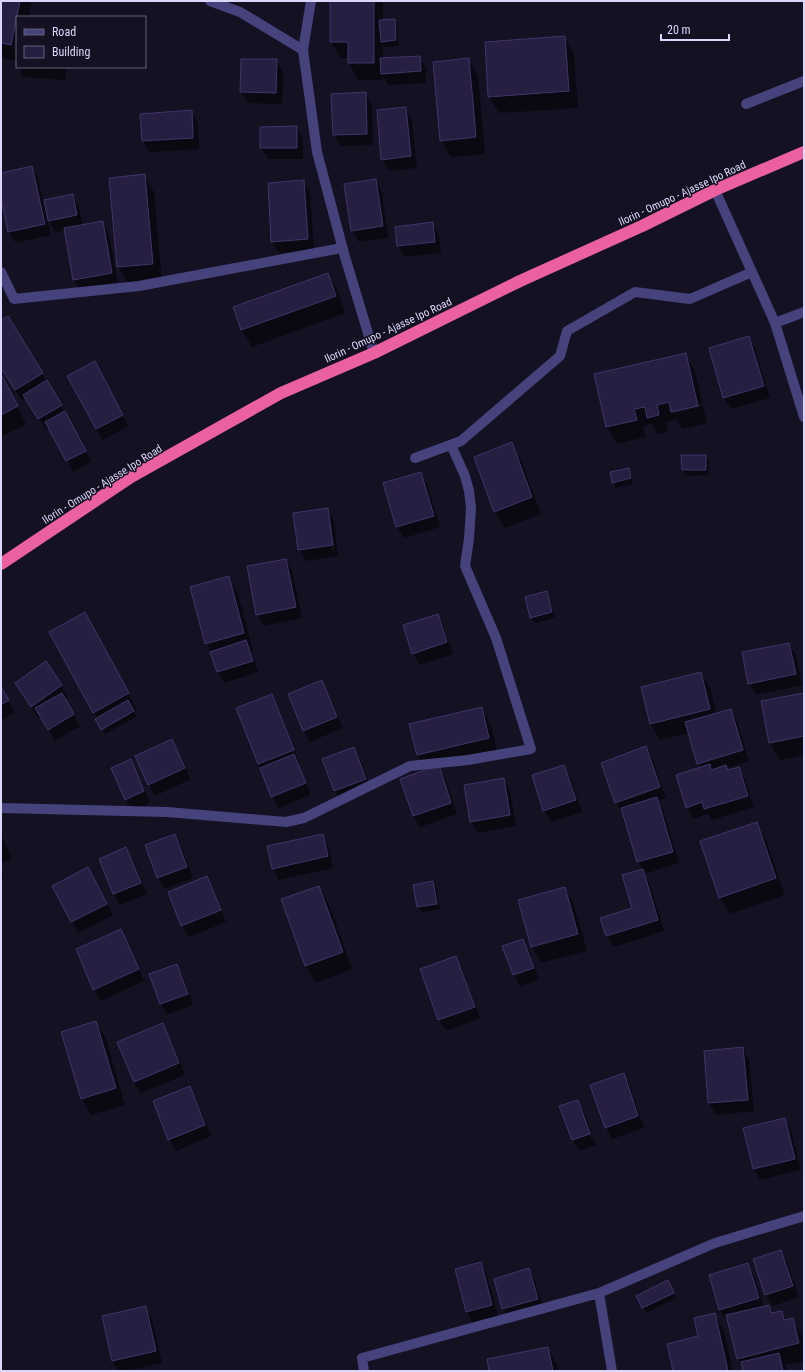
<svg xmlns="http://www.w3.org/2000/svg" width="805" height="1372" font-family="'Roboto Condensed',sans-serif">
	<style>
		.shadow { fill: #0007; fill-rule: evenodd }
		.building { fill: #271f41; stroke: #40346a }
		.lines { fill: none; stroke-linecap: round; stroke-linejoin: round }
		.street { stroke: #45427c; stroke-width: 10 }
		.highway { stroke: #eb61a0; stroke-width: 12 }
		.labels { text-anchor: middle; stroke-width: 3; stroke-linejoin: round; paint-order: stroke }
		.street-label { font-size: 11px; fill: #dcd7fa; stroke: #141122 }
	</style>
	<rect width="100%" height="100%" fill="#141122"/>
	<!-- shadow -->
	<path class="shadow" d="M 1,1 L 32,1 L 29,17 L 17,17 L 17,61 L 1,58 Z
		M 331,1 L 383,1 L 383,21 L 394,20 L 397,26 L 399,46 L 385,47 L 383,44 L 383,59 L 419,57 L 426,68 L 426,83 L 388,85 L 383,76 L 383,80 L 358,80 L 349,63 L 349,58 L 341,58 L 331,42 Z
		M 564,37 L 574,54 L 578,108 L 499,113 L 489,97 Z
		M 468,59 L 478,76 L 485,154 L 451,157 L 441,141 Z
		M 276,60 L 283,72 L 282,104 L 248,103 L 241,92 Z
		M 18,67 L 66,67 L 65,80 L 23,77 Z
		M 365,93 L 372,105 L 373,145 L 341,146 L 334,135 L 333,95 Z
		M 406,108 L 412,120 L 417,168 L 389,171 L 382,159 Z
		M 191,112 L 198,123 L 199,149 L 149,152 L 143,141 Z
		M 297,127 L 303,139 L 303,159 L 268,159 L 261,148 Z
		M 32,167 L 38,178 L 46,214 L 73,195 L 79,207 L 83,226 L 103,222 L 109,234 L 118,284 L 81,291 L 74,280 L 65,230 L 56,232 L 47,218 L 51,235 L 16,243 L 9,232 L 1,194 L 1,174 Z
		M 144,176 L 154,192 L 162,280 L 128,284 L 118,267 L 110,179 Z
		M 375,180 L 382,192 L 388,238 L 359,242 L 352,231 Z
		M 303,181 L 310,192 L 314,250 L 279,253 L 272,242 Z
		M 433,223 L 439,235 L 441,253 L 405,257 L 398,246 Z
		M 328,274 L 338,291 L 345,313 L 252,347 L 242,330 L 234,308 Z
		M 1,321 L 42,373 L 67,416 L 91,462 L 73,472 L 49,428 L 46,430 L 26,398 L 22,401 L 1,366 Z
		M 749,337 L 755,349 L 770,398 L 731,409 L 724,398 L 710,349 Z
		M 685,354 L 695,371 L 707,423 L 682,429 L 677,419 L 666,422 L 668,432 L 657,434 L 652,424 L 643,426 L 646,437 L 617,444 L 607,427 L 595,375 ZM 702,404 L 703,406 L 673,413 L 673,410 Z
		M 1,374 L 26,424 L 1,437 Z
		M 101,374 L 128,426 L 103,440 L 96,429 Z
		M 511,443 L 521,460 L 541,514 L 505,528 L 495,511 Z
		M 682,456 L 705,456 L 709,461 L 708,475 L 686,476 L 683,470 Z
		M 628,469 L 631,474 L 633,484 L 616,488 L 613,482 Z
		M 421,473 L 427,484 L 440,527 L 404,538 L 397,527 L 385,484 Z
		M 327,510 L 334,521 L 338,556 L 306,561 L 299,549 ZM 328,520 L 330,520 L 334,550 L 332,550 Z
		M 286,560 L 292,571 L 302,618 L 264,626 L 257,614 Z
		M 228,577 L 238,594 L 253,650 L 251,650 L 258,672 L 224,683 L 218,672 L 212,653 L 206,643 Z
		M 546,592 L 549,597 L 555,618 L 535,623 L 531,618 L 526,597 Z
		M 437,615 L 444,627 L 453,654 L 420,665 L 413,654 Z
		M 94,630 L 137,710 L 134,712 L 136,717 L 105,734 L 96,719 L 97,718 L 50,632 Z
		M 789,644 L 796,655 L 802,685 L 756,695 L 749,683 Z
		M 46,663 L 68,697 L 65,700 L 80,726 L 55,741 L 41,716 L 38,718 L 16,683 Z
		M 701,673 L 711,690 L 716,714 L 731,710 L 737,721 L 749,761 L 727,768 L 729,771 L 738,768 L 745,779 L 754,807 L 712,820 L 708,814 L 693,819 L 687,807 L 701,768 L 698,763 L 689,733 L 660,740 L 650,723 Z
		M 321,682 L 328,693 L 343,728 L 310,742 L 304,730 Z
		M 1,689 L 15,712 L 1,721 Z
		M 804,694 L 804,755 L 780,760 L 770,743 Z
		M 272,695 L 278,707 L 299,762 L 298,762 L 311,795 L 279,808 L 272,796 L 259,764 Z
		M 482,708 L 491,725 L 498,755 L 440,769 L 445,778 L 457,814 L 420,827 L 413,816 L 401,780 L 427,771 L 418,755 Z
		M 645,747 L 652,758 L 666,798 L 658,801 L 663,809 L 679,863 L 644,874 L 649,882 L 664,931 L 614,947 L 607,936 L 602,918 L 633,908 L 643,870 L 638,862 L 623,814 L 616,803 L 602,763 Z
		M 354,748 L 360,759 L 372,791 L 341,802 L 335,791 Z
		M 178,752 L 191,779 L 155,796 L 149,785 Z
		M 130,761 L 137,772 L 150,803 L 132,811 L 126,799 Z
		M 564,766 L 570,777 L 582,812 L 551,822 L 544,811 L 533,776 Z
		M 503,779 L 510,790 L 516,826 L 478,833 L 471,822 L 465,786 Z
		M 756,823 L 766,840 L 785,895 L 730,914 L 720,897 Z
		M 1,834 L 12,859 L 1,863 Z
		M 175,835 L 181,846 L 193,878 L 164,889 L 158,877 Z
		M 323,835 L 329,847 L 333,868 L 279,880 L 273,868 Z
		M 126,849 L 132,860 L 147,894 L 120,905 L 114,894 L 100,859 Z
		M 88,868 L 113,915 L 78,933 L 53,887 Z
		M 1,872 L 4,879 L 1,881 Z
		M 207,878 L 213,889 L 226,922 L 189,937 L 182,926 L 169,893 Z
		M 433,882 L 436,887 L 440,909 L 422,912 L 418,907 L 414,885 Z
		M 319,887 L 329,904 L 352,969 L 316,983 L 306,966 L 283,900 Z
		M 565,888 L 574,905 L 587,951 L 541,963 L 532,946 Z
		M 120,930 L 127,941 L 144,981 L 101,1001 L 94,989 Z
		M 523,940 L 529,951 L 539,980 L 520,986 L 514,975 L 504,946 Z
		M 455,957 L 462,969 L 480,1018 L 446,1031 L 439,1020 L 421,970 Z
		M 176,965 L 183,976 L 193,1005 L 167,1015 L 161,1004 Z
		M 96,1022 L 106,1039 L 125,1105 L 91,1115 L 82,1098 Z
		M 162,1024 L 169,1036 L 185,1075 L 141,1093 L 134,1082 Z
		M 743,1048 L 749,1060 L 754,1111 L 716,1115 L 709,1103 L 705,1052 Z
		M 624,1074 L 630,1086 L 644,1128 L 612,1139 L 606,1127 Z
		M 189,1087 L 196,1099 L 211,1136 L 176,1151 L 169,1139 Z
		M 577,1101 L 584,1112 L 596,1145 L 579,1151 L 573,1140 L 560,1107 ZM 581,1112 L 583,1112 L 593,1138 L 591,1139 Z
		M 785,1120 L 791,1131 L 801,1170 L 760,1180 L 754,1169 L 744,1129 Z
		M 781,1251 L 787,1262 L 799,1297 L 773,1306 L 766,1295 Z
		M 481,1264 L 487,1275 L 498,1317 L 473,1323 L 467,1312 Z
		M 748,1265 L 754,1276 L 764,1307 L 768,1306 L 773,1314 L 781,1312 L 786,1321 L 792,1319 L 802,1336 L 804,1344 L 804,1361 L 785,1365 L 787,1371 L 744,1371 L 738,1358 L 729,1320 L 727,1321 L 720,1310 Z
		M 529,1270 L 535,1281 L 544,1310 L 510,1320 L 503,1309 Z
		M 671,1287 L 676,1298 L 646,1313 L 638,1296 Z
		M 146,1307 L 152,1319 L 162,1363 L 124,1371 L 118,1371 L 113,1361 Z
		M 714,1314 L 724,1331 L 733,1371 L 674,1371 L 700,1337 Z
		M 548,1348 L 557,1365 L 559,1371 L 490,1371 Z"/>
	<!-- building -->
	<path class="building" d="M 1,1 L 20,1 L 11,45 L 1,43 Z
		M 330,1 L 374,1 L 374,63 L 348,63 L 348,42 L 330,42 Z
		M 395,19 L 396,40 L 381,42 L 379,20 Z
		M 565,36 L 569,91 L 488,97 L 485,42 Z
		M 420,56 L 421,71 L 381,74 L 380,58 Z
		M 469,58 L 476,137 L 440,141 L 433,62 Z
		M 241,59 L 277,59 L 276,93 L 240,92 Z
		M 366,92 L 367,134 L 333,135 L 331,94 Z
		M 406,107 L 411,156 L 381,160 L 377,110 Z
		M 192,110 L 193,138 L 142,141 L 140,114 Z
		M 297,126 L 297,148 L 260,148 L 260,127 Z
		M 32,166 L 45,224 L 8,232 L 1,198 L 1,173 Z
		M 145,174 L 153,264 L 117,267 L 109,178 Z
		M 376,179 L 383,226 L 351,231 L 344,184 Z
		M 304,180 L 308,239 L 271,242 L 268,183 Z
		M 73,194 L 77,215 L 48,221 L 44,200 Z
		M 103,221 L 112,273 L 73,280 L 64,228 Z
		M 433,222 L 435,242 L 397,246 L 395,227 Z
		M 328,273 L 336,296 L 241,330 L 233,307 Z
		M 8,316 L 43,373 L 15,390 L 1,368 L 1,320 Z
		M 749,336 L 764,386 L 723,398 L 709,348 Z
		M 686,353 L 698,406 L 671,412 L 669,402 L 657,405 L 659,415 L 647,418 L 645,407 L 634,409 L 637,420 L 606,427 L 594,374 Z
		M 95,361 L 123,415 L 96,429 L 67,376 Z
		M 1,374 L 18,406 L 1,415 Z
		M 47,380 L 62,405 L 38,419 L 23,395 Z
		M 65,411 L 86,451 L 66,461 L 45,422 Z
		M 512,442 L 532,497 L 494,512 L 474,457 Z
		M 681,455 L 706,455 L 706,470 L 682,470 Z
		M 629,468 L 631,478 L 612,483 L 610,472 Z
		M 421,472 L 434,516 L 396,527 L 383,483 Z
		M 328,508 L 333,545 L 298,550 L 293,513 Z
		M 286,559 L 296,607 L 256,615 L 247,566 Z
		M 229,576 L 244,633 L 205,644 L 190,587 Z
		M 547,591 L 552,612 L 530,618 L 525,597 Z
		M 85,612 L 129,693 L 93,713 L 49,632 Z
		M 438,614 L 447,642 L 412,654 L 403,625 Z
		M 246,640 L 253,661 L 217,672 L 210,652 Z
		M 789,643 L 796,674 L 748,684 L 742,652 Z
		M 46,661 L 62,685 L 31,707 L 15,683 Z
		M 701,672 L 710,709 L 650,724 L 641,687 Z
		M 322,680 L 337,717 L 303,731 L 288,694 Z
		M 1,687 L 9,700 L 1,705 Z
		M 62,693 L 74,714 L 48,730 L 35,708 Z
		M 804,693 L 804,736 L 769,743 L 761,701 Z
		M 272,694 L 294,750 L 258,764 L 236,708 Z
		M 128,700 L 134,711 L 101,730 L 95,719 Z
		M 482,707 L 489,738 L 417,755 L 409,724 Z
		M 731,709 L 743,750 L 697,764 L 685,722 Z
		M 172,739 L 185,768 L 148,785 L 135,756 Z
		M 646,746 L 660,787 L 615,803 L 601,763 Z
		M 354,747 L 366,779 L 334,791 L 322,759 Z
		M 294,754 L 306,783 L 271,797 L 260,768 Z
		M 131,759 L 144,791 L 125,800 L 111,768 Z
		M 710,764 L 711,770 L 726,765 L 728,770 L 739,767 L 748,796 L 704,809 L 702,802 L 686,808 L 676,775 Z
		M 439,765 L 451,803 L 413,816 L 400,779 Z
		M 564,765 L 576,800 L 543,811 L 532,775 Z
		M 504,778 L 510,815 L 470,822 L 464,785 Z
		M 657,797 L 673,852 L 637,862 L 621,808 Z
		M 757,822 L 776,878 L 719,898 L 700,841 Z
		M 175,834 L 187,867 L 157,878 L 145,845 Z
		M 323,834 L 328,856 L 272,869 L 267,846 Z
		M 126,847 L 141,883 L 113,894 L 99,859 Z
		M 88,867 L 107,904 L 71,922 L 52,886 Z
		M 643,869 L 658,920 L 606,936 L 600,918 L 632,908 L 622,875 Z
		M 207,876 L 221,910 L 181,926 L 168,892 Z
		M 433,881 L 437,904 L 417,907 L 413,885 Z
		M 319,886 L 343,952 L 305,966 L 281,899 Z
		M 565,887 L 578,934 L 531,947 L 518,900 Z
		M 121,929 L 139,969 L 93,990 L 76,949 Z
		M 523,939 L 534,968 L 513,975 L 502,946 Z
		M 456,956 L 475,1007 L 438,1020 L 420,969 Z
		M 177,964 L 188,994 L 160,1004 L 149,974 Z
		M 96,1021 L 116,1088 L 81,1099 L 61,1032 Z
		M 163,1023 L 179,1063 L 134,1082 L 117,1042 Z
		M 743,1047 L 748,1100 L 708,1103 L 704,1051 Z
		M 624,1073 L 638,1116 L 605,1128 L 590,1085 Z
		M 190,1086 L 205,1125 L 168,1140 L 153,1101 Z
		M 578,1100 L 590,1134 L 572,1140 L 559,1106 Z
		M 785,1118 L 795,1159 L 753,1169 L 743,1128 Z
		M 781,1250 L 793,1286 L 765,1295 L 753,1259 Z
		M 481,1262 L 492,1305 L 466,1312 L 455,1269 Z
		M 748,1263 L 759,1298 L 719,1310 L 709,1275 Z
		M 529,1268 L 538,1299 L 502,1309 L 494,1279 Z
		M 668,1280 L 674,1293 L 642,1308 L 636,1296 Z
		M 769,1305 L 771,1313 L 782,1311 L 784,1320 L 793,1318 L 799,1343 L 737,1359 L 726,1315 Z
		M 146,1306 L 156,1351 L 112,1361 L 102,1316 Z
		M 715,1313 L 728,1371 L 673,1371 L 667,1344 L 698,1336 L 694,1318 Z
		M 548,1347 L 553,1371 L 489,1371 L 487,1359 Z
		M 779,1353 L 783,1371 L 743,1371 L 741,1362 Z"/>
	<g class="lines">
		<!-- street -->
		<path class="street" d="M 210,1 L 240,12 L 303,50 L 317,152 L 345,257 L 374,353
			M 303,50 L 311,1
			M 746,104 L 804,81
			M 715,190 L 775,323 L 804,417
			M 1,272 L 14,299 L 139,286 L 342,248
			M 775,323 L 804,312
			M 415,458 L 461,441 L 560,356 L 567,331 L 635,292 L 690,299 L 752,272
			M 1,808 L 167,812 L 286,822 L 304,818 L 410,766 L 468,760 L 531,749 L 496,638 L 465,566 L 469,539 L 471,508 L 469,491 L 465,476 L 451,445
			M 364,1371 L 362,1358 L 599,1293
			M 612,1371 L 599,1293 L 715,1243 L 804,1216"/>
		<!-- highway -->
		<path class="highway" d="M 1,564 L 131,477 L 281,393 L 374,353 L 520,281 L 642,226 L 715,190 L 804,152"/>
	</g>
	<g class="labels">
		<!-- street labels -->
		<g class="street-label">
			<text transform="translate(682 193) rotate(-25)" y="4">Ilorin - Omupo - Ajasse Ipo Road</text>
			<text transform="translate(388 330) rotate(-25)" y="4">Ilorin - Omupo - Ajasse Ipo Road</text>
			<text transform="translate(102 484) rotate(-32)" y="4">Ilorin - Omupo - Ajasse Ipo Road</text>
		</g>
	</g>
	<!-- border -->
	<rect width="805" height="1372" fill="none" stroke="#dcd7fa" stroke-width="4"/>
	<!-- legend -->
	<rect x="16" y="16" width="130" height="52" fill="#141122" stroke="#646078"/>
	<rect x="24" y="29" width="20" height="6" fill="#45427c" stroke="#646078"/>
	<text x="52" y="36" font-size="12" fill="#dcd7fa">Road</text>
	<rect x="24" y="46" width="20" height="12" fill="#271f41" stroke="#646078"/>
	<text x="52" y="56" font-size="12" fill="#dcd7fa">Building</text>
	<!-- scale -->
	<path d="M661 34v6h68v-6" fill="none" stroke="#dcd7fa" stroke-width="2"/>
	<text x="667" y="34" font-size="12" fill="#dcd7fa" stroke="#141122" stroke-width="3" paint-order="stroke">20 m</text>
</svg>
